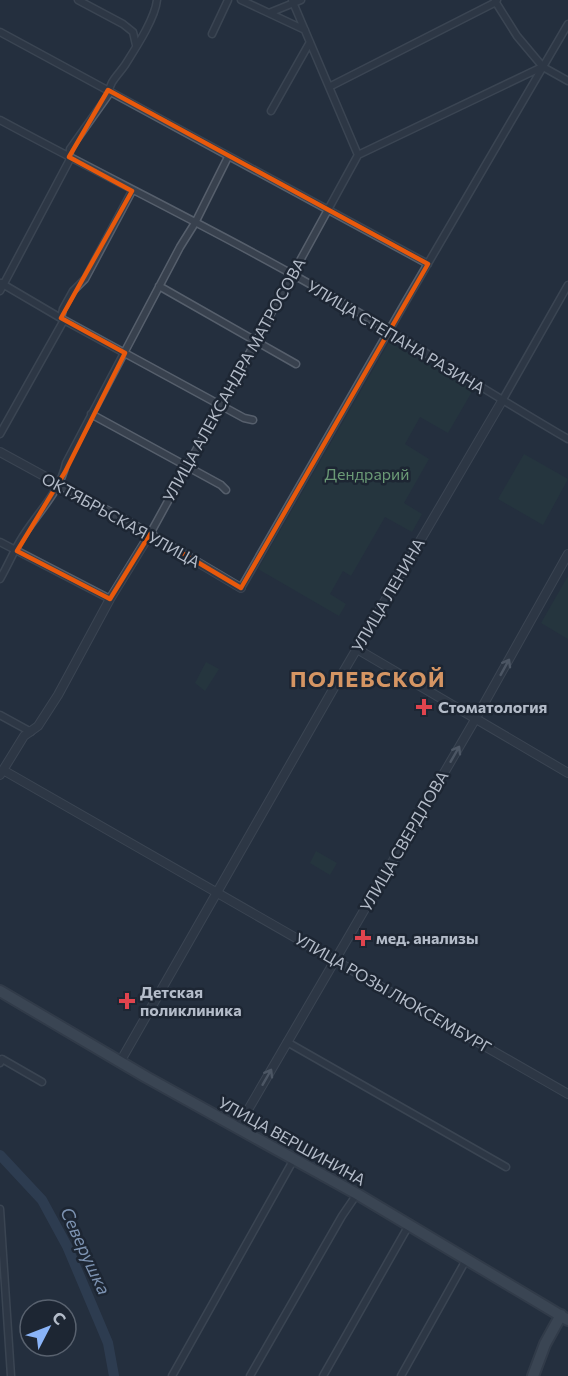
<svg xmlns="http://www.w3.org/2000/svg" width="568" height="1376" font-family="Commissioner,sans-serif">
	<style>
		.green { fill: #263c3f }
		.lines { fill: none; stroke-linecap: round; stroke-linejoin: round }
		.river { stroke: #394c67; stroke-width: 10 }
		.minor-casing { stroke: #565f6c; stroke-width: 9 }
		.tertiary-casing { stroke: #565f6c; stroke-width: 10 }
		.primary-casing { stroke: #414a57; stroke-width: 14 }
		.minor { stroke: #38414e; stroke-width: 6 }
		.tertiary { stroke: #38414e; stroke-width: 8 }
		.primary { stroke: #56606e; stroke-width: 10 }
		.oneway { stroke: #7c8592 }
		.marked { fill: none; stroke: #e8590c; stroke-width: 4.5; stroke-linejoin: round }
		.health-dot { fill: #e0444e; stroke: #1d2633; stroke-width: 2 }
		.labels { text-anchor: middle; stroke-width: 5; stroke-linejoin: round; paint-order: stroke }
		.street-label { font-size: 16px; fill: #b4bcc9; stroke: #1d2633 }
		.park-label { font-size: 16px; fill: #6b9a76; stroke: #1d2633 }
		.poi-label { font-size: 16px; font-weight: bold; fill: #b4bcc9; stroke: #1d2633; text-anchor: start }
		.water-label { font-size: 18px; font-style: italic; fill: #7c92b1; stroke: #1d2633 }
		.district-label { font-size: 22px; font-weight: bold; letter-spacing: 1.5px; fill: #d59563; stroke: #1d2633 }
	</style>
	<rect width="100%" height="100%" fill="#242f3e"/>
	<!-- green -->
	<path class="green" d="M 389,342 L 473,390 L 448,433 L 420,417 L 405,444 L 429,459 L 404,503 L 422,514 L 412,532 L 385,517 L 351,576 L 343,571 L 330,594 L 346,604 L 339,616 L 258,569 Z
		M 524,454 L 568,479 L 543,525 L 498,499 Z
		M 568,576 L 568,639 L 541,623 Z
		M 206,662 L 219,669 L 205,691 L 195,683 Z
		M 316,851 L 337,863 L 330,875 L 310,863 Z"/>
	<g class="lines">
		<!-- river -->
		<path class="river" d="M 0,1155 L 42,1200 L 67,1246 L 108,1343 L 114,1376"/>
		<!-- minor casing -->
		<g class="minor-casing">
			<path id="minor" d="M 78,0 L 123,24 L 133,32 L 136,45
				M 241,0 L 305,30
				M 292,0 L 358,155
				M 495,1 L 517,36 L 543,67 L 568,81
				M 269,13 L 301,0
				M 0,32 L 428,264
				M 212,34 L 228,0
				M 329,87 L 496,2 L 497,0
				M 271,111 L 310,42
				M 0,120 C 96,172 195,220 290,273 C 385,325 475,385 568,439
				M 1,283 L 64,320 L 244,418 L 253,420
				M 159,286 L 296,364
				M 0,291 L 69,161 L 70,149 L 109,94 C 108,83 119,74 125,65 C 135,49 155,19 157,0
				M 61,318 L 63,309 L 73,291 L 85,279 L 132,191
				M 502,401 L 568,285
				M 91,414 L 221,485 L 226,490
				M 0,434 L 64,320
				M 150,534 L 358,155 L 542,67
				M 0,542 L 110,599
				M 0,579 C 7,567 13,553 20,541 C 35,515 60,493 66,463 L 180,247 L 195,223 L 228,157
				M 241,588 L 406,301 L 568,24
				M 0,715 L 31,732
				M 287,1042 L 506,1167
				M 0,1063 L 2,1059 L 42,1082
				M 0,1209 L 11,1376
				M 172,1376 L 294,1159
				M 250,1376 L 342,1216 L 357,1194
				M 323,1376 L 409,1225
				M 401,1376 L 466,1260"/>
		</g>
		<!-- tertiary casing -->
		<g class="tertiary-casing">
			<path id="tertiary" d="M 0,452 L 150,534 L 241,588
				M 357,649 L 568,773
				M 3,770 L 568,1094
				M 0,775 L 24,736 L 38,726 L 58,695 L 110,599 L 150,534
				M 120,1062 L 335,686 L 502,401
				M 238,1127 L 476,718 L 568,554"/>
		</g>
		<!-- primary casing -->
		<g class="primary-casing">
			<path id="primary" d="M 0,991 L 146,1077 L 357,1194 L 568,1320
				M 533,1376 L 545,1344 L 561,1315"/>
		</g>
		<!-- minor -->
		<use href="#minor" class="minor"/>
		<!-- tertiary -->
		<use href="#tertiary" class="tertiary"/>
		<!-- primary -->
		<use href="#primary" class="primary"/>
	</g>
	<!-- one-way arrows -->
	<defs><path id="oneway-shaft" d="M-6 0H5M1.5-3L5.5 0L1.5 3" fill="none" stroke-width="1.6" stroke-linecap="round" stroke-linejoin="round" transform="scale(1.5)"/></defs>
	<g class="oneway">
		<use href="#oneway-shaft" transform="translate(505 667) rotate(-61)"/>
		<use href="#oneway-shaft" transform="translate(455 754) rotate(-60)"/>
		<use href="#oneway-shaft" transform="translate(267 1077) rotate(-60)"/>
	</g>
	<!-- marked area -->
	<path d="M0 0H568V1376H0ZM 108,90 L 428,264 L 241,588 L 150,534 L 110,599 L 17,551 L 65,472 L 125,353 L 61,318 L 132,191 L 69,157 Z" fill="#242f3e" fill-opacity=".55" fill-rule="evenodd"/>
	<path class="marked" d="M 108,90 L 428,264 L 241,588 L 150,534 L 110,599 L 17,551 L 65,472 L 125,353 L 61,318 L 132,191 L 69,157 Z"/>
	<!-- markers -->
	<g class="health-dot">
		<path d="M421 698h6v6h6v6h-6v6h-6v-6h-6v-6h6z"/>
		<path d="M360 929h6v6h6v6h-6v6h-6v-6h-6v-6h6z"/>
		<path d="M124 992h6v6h6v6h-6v6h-6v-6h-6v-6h6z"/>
	</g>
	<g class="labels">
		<!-- street labels -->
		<g class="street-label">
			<text transform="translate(396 337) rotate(31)" y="6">УЛИЦА СТЕПАНА РАЗИНА</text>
			<text transform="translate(234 380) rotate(-61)" y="6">УЛИЦА АЛЕКСАНДРА МАТРОСОВА</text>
			<text transform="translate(121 520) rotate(29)" y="6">ОКТЯБРЬСКАЯ УЛИЦА</text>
			<text transform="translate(388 595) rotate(-60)" y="6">УЛИЦА ЛЕНИНА</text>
			<text transform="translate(404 841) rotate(-60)" y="6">УЛИЦА СВЕРДЛОВА</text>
			<text transform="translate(393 993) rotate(30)" y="6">УЛИЦА РОЗЫ ЛЮКСЕМБУРГ</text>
			<text transform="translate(292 1141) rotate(29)" y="6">УЛИЦА ВЕРШИНИНА</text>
		</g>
		<!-- park labels -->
		<g class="park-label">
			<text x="367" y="480">Дендрарий</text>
		</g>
		<!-- poi labels -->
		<g class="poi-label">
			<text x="438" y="713">Стоматология</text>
			<text x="376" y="944">мед. анализы</text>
			<text x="140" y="998">Детская<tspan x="140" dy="18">поликлиника</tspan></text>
		</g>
		<!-- water labels -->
		<g class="water-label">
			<text transform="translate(85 1251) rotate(65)" y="6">Северушка</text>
		</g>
		<!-- district labels -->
		<g class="district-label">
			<text x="368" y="687">ПОЛЕВСКОЙ</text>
		</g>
	</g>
	<!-- north arrow -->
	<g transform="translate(48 1328) rotate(48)"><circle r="28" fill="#1d2633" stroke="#59626f" stroke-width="1.5"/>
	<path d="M0-4.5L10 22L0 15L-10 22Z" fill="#8ab4f8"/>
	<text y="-9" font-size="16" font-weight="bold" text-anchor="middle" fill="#b4bcc9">С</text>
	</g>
</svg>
